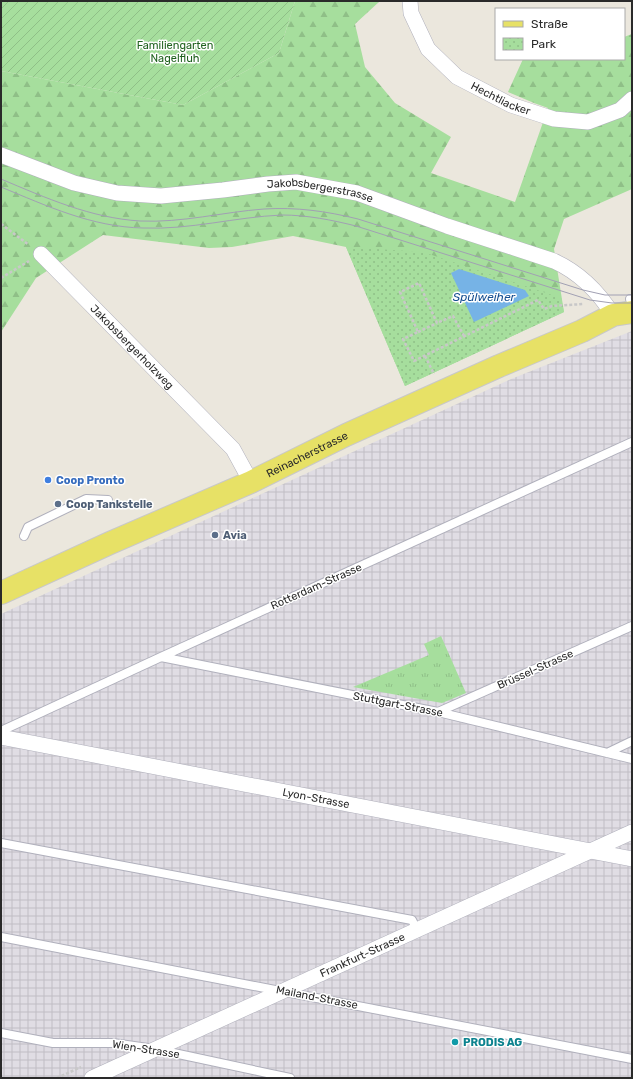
<svg xmlns="http://www.w3.org/2000/svg" width="633" height="1079" font-family="Rubik,sans-serif">
	<style>
		.industrial { fill: url(#industrial-grid) }
		.grass { fill: url(#grass-tufts) }
		.forest { fill: url(#forest-firs) }
		.park { fill: url(#park-dots) }
		.garden { fill: url(#garden-furrows) }
		.water { fill: #76b3e6 }
		.lines { fill: none; stroke-linecap: round; stroke-linejoin: round }
		.lane-casing { stroke: #b0b0bc; stroke-width: 10 }
		.street-casing { stroke: #b0b0bc; stroke-width: 16 }
		.primary-casing { stroke: #c8c8c8; stroke-width: 24 }
		.path { stroke: #c8c8c8; stroke-width: 2.5; stroke-dasharray: 3 2; stroke-linecap: butt }
		.lane { stroke: #fff; stroke-width: 8 }
		.street { stroke: #fff; stroke-width: 15 }
		.primary { stroke: #e7e166; stroke-width: 22 }
		.tram { stroke: #a1a0b3; stroke-width: 1 }
		.shop-dot { fill: #3f7fe0; stroke: #fff; stroke-width: 1.5 }
		.service-dot { fill: #5c6f8a; stroke: #fff; stroke-width: 1.5 }
		.culture-dot { fill: #0f9aa8; stroke: #fff; stroke-width: 1.5 }
		.labels { text-anchor: middle; stroke-width: 3; stroke-linejoin: round; paint-order: stroke }
		.park-label { font-size: 11px; fill: #20621f; stroke: #fff }
		.street-label { font-size: 11px; fill: #2a2a2a; stroke: #fff }
		.shop-label { font-size: 11px; font-weight: bold; fill: #366cbe; stroke: #fff; text-anchor: start }
		.service-label { font-size: 11px; font-weight: bold; fill: #4e5e75; stroke: #fff; text-anchor: start }
		.culture-label { font-size: 11px; font-weight: bold; fill: #0d838f; stroke: #fff; text-anchor: start }
		.water-label { font-size: 12px; font-style: italic; fill: #164f91; stroke: #fff }
	</style>
	<defs>
		<pattern id="industrial-grid" width="8" height="8" patternUnits="userSpaceOnUse"><rect width="8" height="8" fill="#e0dde4"/><path d="M0 4h8M4 0v8" fill="none" stroke="#c0bec4"/></pattern>
		<pattern id="grass-tufts" width="24" height="20" patternUnits="userSpaceOnUse"><rect width="24" height="20" fill="#a6de9d"/><path d="M3 7l-1-3M5 7V3M7 7l1-3M15 17l-1-3M17 17v-4M19 17l1-3" fill="none" stroke="#8fbf87"/></pattern>
		<pattern id="forest-firs" width="22" height="20" patternUnits="userSpaceOnUse"><rect width="22" height="20" fill="#a6de9d"/><path d="M5 1l3.5 6h-7zM16 11l3.5 6h-7z" fill="#8fbf87"/></pattern>
		<pattern id="park-dots" width="8" height="8" patternUnits="userSpaceOnUse"><rect width="8" height="8" fill="#a6de9d"/><path d="M2 2h.1M6 6h.1" fill="none" stroke="#8fbf87" stroke-width="1.8" stroke-linecap="round"/></pattern>
		<pattern id="garden-furrows" width="10" height="10" patternUnits="userSpaceOnUse"><rect width="10" height="10" fill="#a6de9d"/><path d="M-1 1l2-2M0 10L10 0M9 11l2-2" fill="none" stroke="#8fbf87"/></pattern>
	</defs>
	<rect width="100%" height="100%" fill="#ebe7dd"/>
	<!-- industrial -->
	<path class="industrial" d="M 632,331 L 632,1078 L 1,1078 L 1,614 L 511,379 Z"/>
	<!-- grass -->
	<path class="grass" d="M 441,636 L 466,693 L 442,703 L 353,687 L 429,655 L 424,644 Z"/>
	<!-- forest -->
	<path class="forest" d="M 295,1 L 380,1 L 355,24 L 365,67 L 395,103 L 451,137 L 431,173 L 515,202 L 548,108 L 534,103 L 508,92 L 523,59 L 624,59 L 624,37 L 632,34 L 632,189 L 564,219 L 554,249 L 564,312 L 405,386 L 346,247 L 293,236 L 232,247 L 209,248 L 103,235 L 36,278 L 1,332 L 1,71 L 183,105 L 279,53 Z"/>
	<!-- park -->
	<path class="park" d="M 346,247 L 423,252 L 561,298 L 564,312 L 405,386 Z"/>
	<!-- garden -->
	<path class="garden" d="M 1,1 L 295,1 L 279,53 L 183,105 L 1,71 Z"/>
	<!-- water -->
	<path class="water" d="M 459,269 L 525,290 L 529,296 L 474,322 L 451,273 Z"/>
	<g class="lines">
		<!-- lane casing -->
		<g class="lane-casing">
			<path id="lane" d="M 630,299 L 632,299
				M 24,536 L 28,527 L 86,499 L 108,500
				M 161,657 L 438,712 L 632,759
				M 438,712 L 632,626
				M 1,731 L 161,657 L 632,442
				M 607,753 L 632,741
				M 1,843 L 412,920 L 417,930
				M 1,937 L 632,1059
				M 1,1033 L 53,1043 L 113,1043 L 155,1049 L 290,1078"/>
		</g>
		<!-- street casing -->
		<g class="street-casing">
			<g id="street">
				<path id="s1" d="M 410,1 L 411,13 L 428,49 L 457,77 L 511,105 L 554,119 L 588,122 L 620,110 L 632,99"/>
				<path id="s2" d="M 1,155 L 74,183 L 117,193 L 161,196 L 223,190 L 268,184 L 296,182 L 357,193 L 447,226 L 554,261 C 580,273 598,291 613,315"/>
				<path id="s3" d="M 41,254 L 233,449 L 251,482"/>
				<path id="s4" d="M 1,737 L 632,859"/>
				<path id="s5" d="M 92,1078 L 632,832"/>
			</g>
		</g>
		<!-- primary casing -->
		<g class="primary-casing">
			<g id="primary">
				<path id="s6" d="M 1,593 L 110,543 L 251,482 L 346,435 L 499,366 L 582,331 L 613,315 L 632,312"/>
			</g>
		</g>
		<!-- path -->
		<path class="path" d="M 1,224 L 29,245
			M 1,278 L 29,261
			M 418,332 L 437,323
			M 464,336 L 453,316 L 437,323 L 419,283 L 400,292 L 418,332 L 403,339 L 414,361 L 538,300 L 544,309 L 552,306 L 584,304
			M 425,356 L 434,374
			M 57,1078 L 81,1067"/>
		<!-- lane -->
		<use href="#lane" class="lane"/>
		<!-- street -->
		<use href="#street" class="street"/>
		<!-- primary -->
		<use href="#primary" class="primary"/>
		<!-- tram -->
		<path class="tram" d="M 1,179 C 46,198 91,218 140,221 C 182,223 223,212 264,209 C 296,207 326,211 358,219 L 583,290 L 605,295 L 632,295
			M 1,187 C 47,206 92,227 143,228 C 190,230 235,217 282,215 C 307,215 332,220 356,226 L 590,300 L 612,303 L 632,303"/>
	</g>
	<!-- markers -->
	<circle class="shop-dot" cx="48" cy="480" r="4"/>
	<g class="service-dot">
		<circle cx="58" cy="504" r="4"/>
		<circle cx="215" cy="535" r="4"/>
	</g>
	<circle class="culture-dot" cx="455" cy="1042" r="4"/>
	<g class="labels">
		<!-- park labels -->
		<g class="park-label">
			<text x="175" y="49">Familiengarten<tspan x="175" dy="13">Nagelfluh</tspan></text>
		</g>
		<!-- street labels -->
		<g class="street-label">
			<text dy="4" stroke="none"><textPath href="#s1" startOffset="141">Hechtliacker</textPath></text>
			<text dy="4" stroke="none"><textPath href="#s2" startOffset="327">Jakobsbergerstrasse</textPath></text>
			<text dy="4" stroke="none"><textPath href="#s3" startOffset="130">Jakobsbergerholzweg</textPath></text>
			<text dy="4" stroke="none"><textPath href="#s6" startOffset="336">Reinacherstrasse</textPath></text>
			<text transform="translate(316 586) rotate(-24)" y="4">Rotterdam-Strasse</text>
			<text transform="translate(535 669) rotate(-24)" y="4">Brüssel-Strasse</text>
			<text transform="translate(398 704) rotate(11)" y="4">Stuttgart-Strasse</text>
			<text dy="4" stroke="none"><textPath href="#s4" startOffset="321">Lyon-Strasse</textPath></text>
			<text dy="4" stroke="none"><textPath href="#s5" startOffset="297">Frankfurt-Strasse</textPath></text>
			<text transform="translate(317 997) rotate(11)" y="4">Mailand-Strasse</text>
			<text transform="translate(146 1049) rotate(9)" y="4">Wien-Strasse</text>
		</g>
		<!-- shop labels -->
		<g class="shop-label">
			<text x="56" y="484">Coop Pronto</text>
		</g>
		<!-- service labels -->
		<g class="service-label">
			<text x="66" y="508">Coop Tankstelle</text>
			<text x="223" y="539">Avia</text>
		</g>
		<!-- culture labels -->
		<g class="culture-label">
			<text x="463" y="1046">PRODIS AG</text>
		</g>
		<!-- water labels -->
		<g class="water-label">
			<text x="484" y="301">Spülweiher</text>
		</g>
	</g>
	<!-- border -->
	<rect width="633" height="1079" fill="none" stroke="#2a2a2a" stroke-width="4"/>
	<!-- legend -->
	<rect x="495" y="8" width="130" height="52" fill="#ffffff" stroke="#aaaaaa"/>
	<rect x="503" y="21" width="20" height="6" fill="#e7e166" stroke="#aaaaaa"/>
	<text x="531" y="28" font-size="12" fill="#2a2a2a">Straße</text>
	<rect x="503" y="38" width="20" height="12" fill="url(#park-dots)" stroke="#aaaaaa"/>
	<text x="531" y="48" font-size="12" fill="#2a2a2a">Park</text>
</svg>
